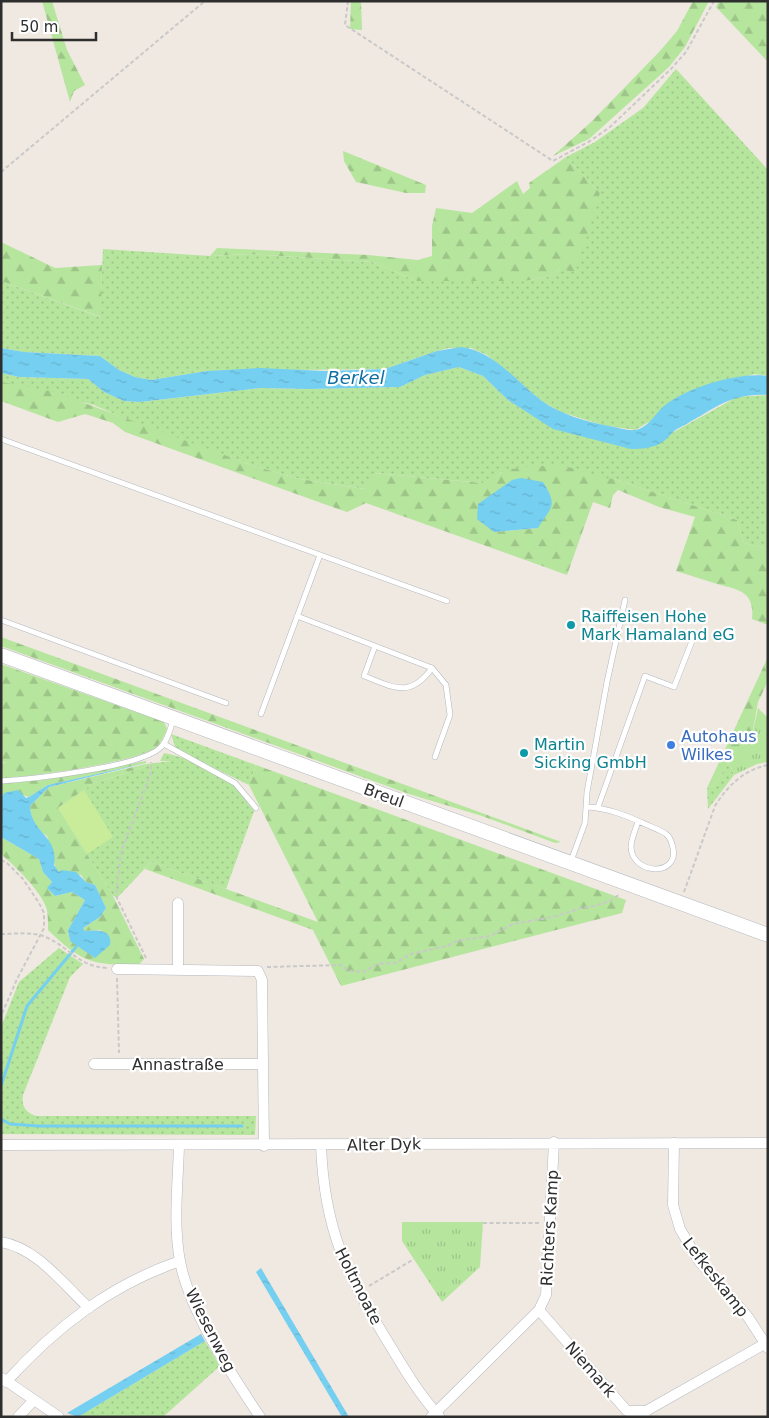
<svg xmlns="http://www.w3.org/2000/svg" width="769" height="1418" font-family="'DejaVu Sans',sans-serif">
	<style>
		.grass { fill: url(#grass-dots) }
		.forest { fill: url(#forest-firs); fill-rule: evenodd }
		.park { fill: url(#park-tufts) }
		.pitch { fill: #c9ec9a }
		.water { fill: url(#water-ripples) }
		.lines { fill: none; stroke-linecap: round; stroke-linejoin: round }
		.stream { stroke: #75cff0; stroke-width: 3 }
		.service-casing { stroke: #b4b7c1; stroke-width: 6 }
		.minor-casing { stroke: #b4b7c1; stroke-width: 11 }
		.secondary-casing { stroke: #b4b7c1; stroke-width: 15 }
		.path { stroke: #c9c9c9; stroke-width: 2; stroke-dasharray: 4 2.5; stroke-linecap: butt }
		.service { stroke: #fff; stroke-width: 5 }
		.minor { stroke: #fff; stroke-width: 10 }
		.secondary { stroke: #fff; stroke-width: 14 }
		.culture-dot { fill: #0f9aa8; stroke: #fff; stroke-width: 2 }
		.shop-dot { fill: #3f7fe0; stroke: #fff; stroke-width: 2 }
		.labels { text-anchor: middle; stroke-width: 4.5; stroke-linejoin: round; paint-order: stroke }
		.culture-label { font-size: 16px; fill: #0d838f; stroke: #fff; text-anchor: start }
		.shop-label { font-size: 16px; fill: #366cbe; stroke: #fff; text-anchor: start }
		.street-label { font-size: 16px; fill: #2e2e2e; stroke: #fff }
		.water-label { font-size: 18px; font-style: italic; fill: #0d6fa3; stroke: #fff }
	</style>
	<defs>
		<pattern id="grass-dots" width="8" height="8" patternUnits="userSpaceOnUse" patternTransform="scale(1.25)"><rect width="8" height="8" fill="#b6e59e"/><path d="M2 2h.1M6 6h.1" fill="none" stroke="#9dc588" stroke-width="1.8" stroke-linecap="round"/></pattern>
		<pattern id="forest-firs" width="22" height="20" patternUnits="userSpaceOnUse" patternTransform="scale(1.25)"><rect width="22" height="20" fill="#b6e59e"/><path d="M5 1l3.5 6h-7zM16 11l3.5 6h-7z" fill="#9dc588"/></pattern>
		<pattern id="park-tufts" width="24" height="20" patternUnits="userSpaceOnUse" patternTransform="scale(1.25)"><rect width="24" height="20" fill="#b6e59e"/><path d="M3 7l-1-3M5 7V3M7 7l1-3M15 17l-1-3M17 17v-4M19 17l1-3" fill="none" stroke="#9dc588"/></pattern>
		<pattern id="water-ripples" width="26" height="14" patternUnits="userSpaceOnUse" patternTransform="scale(1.25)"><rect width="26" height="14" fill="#75cff0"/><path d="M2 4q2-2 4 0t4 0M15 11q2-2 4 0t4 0" fill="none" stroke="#66b2ce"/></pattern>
	</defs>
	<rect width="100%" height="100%" fill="#efe9e1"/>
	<!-- grass -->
	<path class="grass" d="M 676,69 L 768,170 L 768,376 L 755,374 L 688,393 L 664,407 L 654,419 L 635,430 L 602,425 L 561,412 L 543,402 L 487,355 L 471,348 L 449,348 L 437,351 L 385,369 L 207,371 L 151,380 L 135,377 L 119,370 L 100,356 L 24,352 L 1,348 L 1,281 L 100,317 L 103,249 L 210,256 L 250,254 L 372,262 L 417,281 L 525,281 L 547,277 L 560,269 L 600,193 L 566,157 L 595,142 L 643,108 Z
		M 459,367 L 483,376 L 508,400 L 553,428 L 587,437 L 670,434 L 737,397 L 768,395 L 768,549 L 744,543 L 737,520 L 614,479 L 602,479 L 568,467 L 501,472 L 490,482 L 482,483 L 375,473 L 366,489 L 300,479 L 254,466 L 135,423 L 94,405 L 1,382 L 1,373 L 19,377 L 88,379 L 104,392 L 124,401 L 140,402 L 261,388 L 309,389 L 400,387 L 425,375 Z
		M 171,734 L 256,765 L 249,785 L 181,752 L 175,747 Z
		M 164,753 C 186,757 214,769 232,784 C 240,791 247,802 254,811 L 226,889 L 151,862 L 118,897 L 113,896 L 58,808 L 92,784 L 147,766 L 146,764 L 172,761 L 160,761 Z
		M 729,762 L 734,775 L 708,809 L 707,788 L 714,786 Z
		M 59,948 L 83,964 L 70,977 L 23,1095 C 21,1106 26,1113 36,1116 L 256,1116 L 255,1135 L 1,1134 L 1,1027 L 19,982 Z
		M 205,1341 L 220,1366 L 163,1417 L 78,1417 Z"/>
	<!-- forest -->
	<path class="forest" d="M 42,1 L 52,1 L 67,50 L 85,85 L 74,91 L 70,102 Z
		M 351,1 L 361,1 L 362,30 L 350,29 Z
		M 693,1 L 709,1 L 685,47 L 669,67 L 589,139 L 553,156 L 591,122 L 660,51 L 677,31 Z
		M 719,1 L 768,1 L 768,62 L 716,7 Z
		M 343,151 L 426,185 L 425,193 L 406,193 L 356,182 L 344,161 Z
		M 566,157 L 600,193 L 575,272 L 560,269 L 547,277 L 525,281 L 417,281 L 372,262 L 250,254 L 210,256 L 217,248 L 368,255 L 418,260 L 432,256 L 432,226 L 436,208 L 472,213 L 517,181 L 523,194 L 530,188 L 529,183 Z
		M 1,242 L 55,268 L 102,265 L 101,317 L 1,281 Z
		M 1,382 L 55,392 L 254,466 L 300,479 L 365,489 L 374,473 L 482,483 C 491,482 494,476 502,472 C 515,466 554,465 568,467 C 584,470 597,479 614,479 L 737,520 L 744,543 L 768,549 L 768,625 L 752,619 C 755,589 736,590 714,583 C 701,579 689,575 676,571 L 695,517 L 659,507 L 618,490 L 613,495 L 610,508 L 593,502 L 567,575 L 366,503 L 347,512 L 324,504 L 125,432 L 113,423 L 85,414 L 58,422 L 1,401 ZM 512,480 L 538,528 L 494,532 L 501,489 Z
		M 1,637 L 561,842 L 555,843 L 482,816 L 409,794 L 1,646 Z
		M 768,657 L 768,681 L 758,702 L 750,746 L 729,762 L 714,786 L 707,788 Z
		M 1,664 L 164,722 L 167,729 C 164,736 161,744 155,748 C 136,762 27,778 1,778 L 1,762 L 6,764 L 1,760 Z
		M 146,761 L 146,763 L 48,785 L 29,797 L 20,794 L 4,793 L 1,799 L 1,784 L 42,780 Z
		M 146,764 L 147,766 L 92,784 L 58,808 L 113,896 L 144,959 L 139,965 C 93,965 82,963 48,930 C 48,924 48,916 47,910 C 43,893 15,866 1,854 L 1,837 L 39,859 L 43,872 L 52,882 L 48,889 L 55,896 L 72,892 L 85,900 L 68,930 L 70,941 L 102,930 L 85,931 L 83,928 L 100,917 L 106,908 L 95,885 L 86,882 L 81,875 L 59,872 L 56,869 L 47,836 C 37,830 30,818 30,806 L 49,787 Z
		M 256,765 L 626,900 L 622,913 L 341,986 L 313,930 L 145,869 L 151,862 L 318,922 L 249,785 Z"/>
	<!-- park -->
	<path class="park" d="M 758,708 L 768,718 L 768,762 L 757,764 L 734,775 L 729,762 L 750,745 Z
		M 402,1222 L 483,1222 L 480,1267 L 442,1302 L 402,1241 Z"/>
	<!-- pitch -->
	<path class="pitch" d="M 84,790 L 113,837 L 87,854 L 58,808 Z"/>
	<!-- water -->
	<path class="water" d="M 461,347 C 495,351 516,382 542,401 C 560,414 587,422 609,426 C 616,427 628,431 635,430 C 648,428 655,414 664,406 C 688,387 738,372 768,376 L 768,395 C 727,393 713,411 679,428 C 672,431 668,439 661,443 C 653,448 641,449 631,449 L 553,429 L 508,400 L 483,376 L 459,367 L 425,375 L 400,387 L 309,389 L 261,388 L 140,402 L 124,401 L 104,392 L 88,379 L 19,377 L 1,373 L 1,348 L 24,352 L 100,356 L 119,370 L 135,377 L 151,380 L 207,371 L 260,368 L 325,371 L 385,369 L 437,351 Z
		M 521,478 L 543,482 C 558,506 552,506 538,528 L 494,532 L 477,519 L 478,504 L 512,480 Z
		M 146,763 L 49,787 L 30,806 C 31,833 59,836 54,865 L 59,872 L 62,870 L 76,872 L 86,882 L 95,885 L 106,908 L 100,917 L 83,928 L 85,931 C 96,930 113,929 110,945 L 95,958 L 70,941 L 68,930 L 85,900 L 72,892 L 55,896 L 47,888 L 52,882 L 43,872 L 39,859 L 1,837 L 1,799 L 4,793 L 18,790 L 26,798 L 29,797 L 48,785 Z
		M 261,1268 L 349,1417 L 342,1417 L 256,1272 Z
		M 201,1334 L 205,1341 L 78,1417 L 67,1413 Z"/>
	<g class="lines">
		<!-- stream -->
		<path class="stream" d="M 1,1086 L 27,1006 L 76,947
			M 1,1119 L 10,1124 L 38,1126 L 242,1126"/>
		<!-- service casing -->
		<g class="service-casing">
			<path id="service" d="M 1,439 L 447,601
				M 297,616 L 432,668 L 446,685 L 450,715 L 435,757
				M 1,620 L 226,703
				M 375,646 L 364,676 C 393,687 410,699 432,668
				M 261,714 L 320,555
				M 164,744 L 235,783 L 256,808
				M 1,781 C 33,779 139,767 160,748 C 168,741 170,729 173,720
				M 586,807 C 608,808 625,815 645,824 C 651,827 661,830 666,834 C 670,837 672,843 673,848 C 679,877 632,875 631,847 C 631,839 636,829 638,821
				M 598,807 L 645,676 L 674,687 L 694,636
				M 571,861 L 585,823 L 587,792 L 607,682 L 625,600"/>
		</g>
		<!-- minor casing -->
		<g class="minor-casing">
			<path id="minor" d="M 178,903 L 178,969
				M 117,969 L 258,971 L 262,980 L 264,1146
				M 94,1064 L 263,1064
				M 674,1143 L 673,1205 L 680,1229 L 699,1261 L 748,1317 L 768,1348
				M 1,1145 L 768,1143
				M 321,1145 C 324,1230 347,1276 391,1347 C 406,1372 420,1395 439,1416
				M 179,1146 C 178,1183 173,1224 180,1261 C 189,1311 232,1375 260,1417
				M 1,1242 C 37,1248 63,1284 89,1308
				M 539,1310 L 627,1411 L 646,1411 L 644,1417
				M 2,1378 L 59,1417
				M 6,1382 C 56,1327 110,1285 180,1261
				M 646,1411 L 768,1342
				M 18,1417 L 34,1400
				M 431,1417 L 539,1310 L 546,1295 L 554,1142"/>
		</g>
		<!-- secondary casing -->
		<g class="secondary-casing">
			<path id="secondary" d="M 1,655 L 768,935"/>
		</g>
		<!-- path -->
		<path class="path" d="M 348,1 L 345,25 L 553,161 L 590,141 L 610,127 L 671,69 L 686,52 L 714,1
			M 1,172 L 205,1
			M 1,860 L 8,864 L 23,879 L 39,903 L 44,913 L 44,928 L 17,979 L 1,1016
			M 684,892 L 715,806 C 728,785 744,770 768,765
			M 1,934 C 17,934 34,931 48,938 C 71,949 78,966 107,968
			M 146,958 L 116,896 L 121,852 L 151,773 L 151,762
			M 267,967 L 341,965 L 349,971 L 363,972 L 377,964 L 395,963 L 411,954 L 447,946 L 457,941 L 490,936 L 513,924 L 553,917 L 581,908 L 595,906 L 610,901 L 620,894
			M 117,978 L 119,1053
			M 483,1223 L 540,1223
			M 369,1286 L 414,1259"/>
		<!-- service -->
		<use href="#service" class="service"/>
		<!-- minor -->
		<use href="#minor" class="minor"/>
		<!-- secondary -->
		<use href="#secondary" class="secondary"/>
	</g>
	<!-- markers -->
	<g class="culture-dot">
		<circle cx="571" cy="625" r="5"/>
		<circle cx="524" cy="753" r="5"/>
	</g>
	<circle class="shop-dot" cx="671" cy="745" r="5"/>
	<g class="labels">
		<!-- culture labels -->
		<g class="culture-label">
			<text x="581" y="622">Raiffeisen Hohe<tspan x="581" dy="18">Mark Hamaland eG</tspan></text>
			<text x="534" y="750">Martin<tspan x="534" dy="18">Sicking GmbH</tspan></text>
		</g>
		<!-- shop labels -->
		<g class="shop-label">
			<text x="681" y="742">Autohaus<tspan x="681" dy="18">Wilkes</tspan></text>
		</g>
		<!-- street labels -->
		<g class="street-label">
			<text transform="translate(384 795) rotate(20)" y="6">Breul</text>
			<text x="178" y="1070">Annastraße</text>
			<text transform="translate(384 1144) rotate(-1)" y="6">Alter Dyk</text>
			<text transform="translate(549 1228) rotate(-87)" y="6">Richters Kamp</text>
			<text transform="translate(716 1277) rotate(52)" y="6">Lefkeskamp</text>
			<text transform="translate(359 1286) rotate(63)" y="6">Holtmoate</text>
			<text transform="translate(211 1330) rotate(63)" y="6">Wiesenweg</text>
			<text transform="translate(591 1369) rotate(49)" y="6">Niemark</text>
		</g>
		<!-- water labels -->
		<g class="water-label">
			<text x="356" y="384">Berkel</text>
		</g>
	</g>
	<!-- border -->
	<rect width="769" height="1418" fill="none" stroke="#2e2e2e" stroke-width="5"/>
	<!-- scale -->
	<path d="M12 32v8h84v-8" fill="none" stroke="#2e2e2e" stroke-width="2.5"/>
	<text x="20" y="32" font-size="15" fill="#2e2e2e" stroke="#ffffff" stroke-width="4" paint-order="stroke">50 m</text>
</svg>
